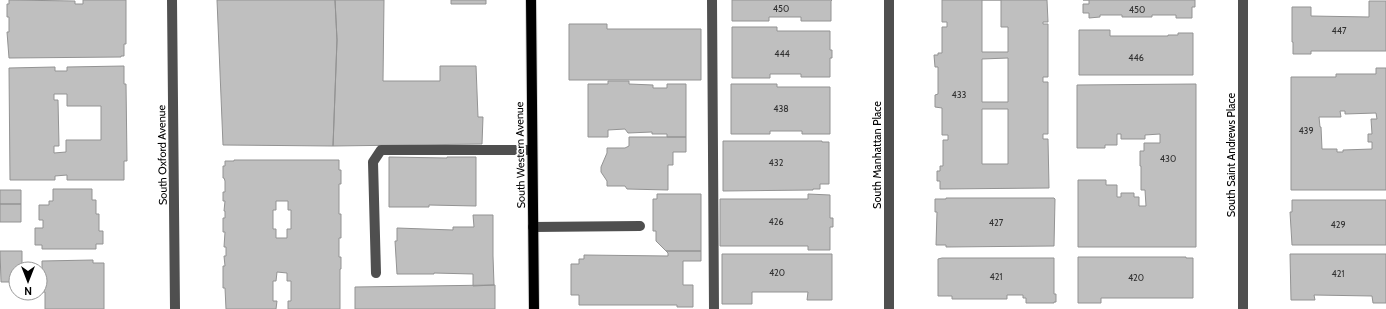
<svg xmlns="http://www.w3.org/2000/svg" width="1386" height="309" font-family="Cabin,sans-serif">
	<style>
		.building { fill: #bfbfbf; stroke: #939393; fill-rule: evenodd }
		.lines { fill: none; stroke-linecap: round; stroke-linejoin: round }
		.major-casing { stroke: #dbdbdb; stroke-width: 12 }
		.minor { stroke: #4f4f4f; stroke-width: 10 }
		.major { stroke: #000; stroke-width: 10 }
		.labels { text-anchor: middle; stroke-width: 4; stroke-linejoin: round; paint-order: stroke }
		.number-label { font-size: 9px; fill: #303030 }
		.street-label { font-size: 11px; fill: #000; stroke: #fff }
	</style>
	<rect width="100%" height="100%" fill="#fff"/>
	<!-- building -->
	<path class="building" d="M 9,0 L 75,1 L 75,4 L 83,4 L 83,0 L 126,0 L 126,44 L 124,44 L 124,56 L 121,56 L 121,57 L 9,58 L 7,32 L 9,32 L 9,17 L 7,17 L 7,4 L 9,4 Z
		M 217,0 L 335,0 L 337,40 L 333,146 L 223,145 Z
		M 335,0 L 384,0 L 383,81 L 440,81 L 440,66 L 476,66 L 478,117 L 483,117 L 482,144 L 333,146 L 337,40 Z
		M 451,0 L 486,0 L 486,4 L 451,4 Z
		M 732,0 L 832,0 L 831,1 L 831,21 L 801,21 L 801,17 L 769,17 L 769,21 L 732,21 Z
		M 942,0 L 1047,0 L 1048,22 L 1043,22 L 1043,24 L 1048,24 L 1048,77 L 1043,77 L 1043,82 L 1048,82 L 1048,134 L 1043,134 L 1043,139 L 1048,139 L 1049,188 L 940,189 L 940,181 L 937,181 L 937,171 L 940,171 L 940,166 L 943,166 L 943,140 L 948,140 L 948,135 L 942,135 L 942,108 L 935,107 L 935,95 L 938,94 L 938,67 L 935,67 L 934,55 L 938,55 L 938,53 L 942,53 L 942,27 L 947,27 L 947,22 L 942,22 ZM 982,0 L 1001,0 L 1001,27 L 1008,27 L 1008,52 L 982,52 ZM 1008,58 L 1008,102 L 982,102 L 982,59 ZM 982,109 L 1008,109 L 1008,164 L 982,164 Z
		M 1083,0 L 1195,0 L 1195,7 L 1192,7 L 1192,18 L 1176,18 L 1176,15 L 1152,15 L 1152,17 L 1122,17 L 1122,15 L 1100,15 L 1100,17 L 1089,18 L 1089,13 L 1083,13 L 1083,4 L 1089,4 L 1089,0 Z
		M 1369,1 L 1386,1 L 1386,51 L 1311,51 L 1311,54 L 1293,54 L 1293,42 L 1292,42 L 1292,7 L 1311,7 L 1311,16 L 1369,17 Z
		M 569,24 L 607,24 L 607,29 L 701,29 L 701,80 L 569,80 Z
		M 732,27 L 777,27 L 777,31 L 830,31 L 830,50 L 832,50 L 832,58 L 830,58 L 830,77 L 801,77 L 801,74 L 770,74 L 770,78 L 732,78 Z
		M 1079,30 L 1110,30 L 1110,36 L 1168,36 L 1168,35 L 1178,35 L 1178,33 L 1193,33 L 1193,75 L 1079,75 Z
		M 124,66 L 124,84 L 126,84 L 127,161 L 124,161 L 124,180 L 67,180 L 67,175 L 55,176 L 55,180 L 10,180 L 9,68 L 55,67 L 55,71 L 67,71 L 67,67 ZM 54,94 L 67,94 L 67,106 L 101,106 L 101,140 L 66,140 L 66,152 L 54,153 L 54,146 L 59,146 L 58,100 L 54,100 Z
		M 1376,68 L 1386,68 L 1386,190 L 1291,190 L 1291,77 L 1336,77 L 1336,74 L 1376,74 ZM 1340,111 L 1345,111 L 1345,114 L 1376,113 L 1377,119 L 1371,119 L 1372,134 L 1368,134 L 1368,142 L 1372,142 L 1372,149 L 1343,150 L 1343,152 L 1337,152 L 1337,149 L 1322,149 L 1321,127 L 1320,127 L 1319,117 L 1341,117 Z
		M 608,81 L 629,81 L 629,84 L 653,85 L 653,88 L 667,88 L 667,84 L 686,84 L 686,137 L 667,137 L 667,134 L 652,134 L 652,132 L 628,133 L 625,129 L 608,130 L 608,137 L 588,137 L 588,84 L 608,84 Z
		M 731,84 L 777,84 L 777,87 L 830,87 L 830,134 L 802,134 L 802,131 L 770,131 L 770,134 L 731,134 Z
		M 1196,84 L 1196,247 L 1078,247 L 1078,180 L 1106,180 L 1106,185 L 1117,185 L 1117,197 L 1121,197 L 1121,193 L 1134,193 L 1134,197 L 1139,197 L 1139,206 L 1146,206 L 1145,190 L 1141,190 L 1141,166 L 1140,166 L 1140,151 L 1144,151 L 1144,143 L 1160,143 L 1160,134 L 1145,135 L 1145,139 L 1121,139 L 1121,134 L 1117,134 L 1117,145 L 1105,145 L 1105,148 L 1077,148 L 1077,85 Z
		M 629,137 L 686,137 L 686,152 L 673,152 L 673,165 L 668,165 L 668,190 L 627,189 L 625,186 L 607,186 L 607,181 L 601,172 L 601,167 L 607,153 L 607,148 L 625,148 L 629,146 Z
		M 723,141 L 822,141 L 822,142 L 829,142 L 829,184 L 820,184 L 820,189 L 813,189 L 813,190 L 723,191 Z
		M 389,157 L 447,158 L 447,157 L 476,157 L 476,206 L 429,205 L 429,207 L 389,207 Z
		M 234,160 L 339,160 L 339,170 L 341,170 L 341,184 L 339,184 L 339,214 L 341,214 L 341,238 L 339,238 L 339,257 L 341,257 L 341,269 L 340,269 L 340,309 L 288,309 L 288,301 L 291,301 L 291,281 L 287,281 L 287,273 L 277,272 L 276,281 L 273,281 L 273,301 L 277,301 L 276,309 L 226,309 L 225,288 L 223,288 L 223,266 L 225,266 L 224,256 L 226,256 L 226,247 L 224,247 L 225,232 L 223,232 L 223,218 L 225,218 L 225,211 L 224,211 L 225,201 L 223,201 L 223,192 L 225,192 L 225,181 L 224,178 L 223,178 L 223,166 L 225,166 L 225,161 L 234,161 ZM 276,201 L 288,201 L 288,210 L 291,210 L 291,229 L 287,229 L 287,238 L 276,238 L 276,229 L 273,229 L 273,210 L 276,210 Z
		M 53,189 L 92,189 L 92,200 L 96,200 L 96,214 L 99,214 L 99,231 L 103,231 L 103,244 L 96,244 L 96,249 L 42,249 L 42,245 L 35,245 L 35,228 L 43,228 L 43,220 L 39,220 L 39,205 L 49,205 L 49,201 L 53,201 Z
		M 0,190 L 21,190 L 21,204 L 0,204 Z
		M 657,194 L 701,194 L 701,251 L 666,251 L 656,241 L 656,231 L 653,231 L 653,199 L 657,199 Z
		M 808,194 L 830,195 L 830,218 L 833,218 L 833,227 L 830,227 L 830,250 L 808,250 L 808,246 L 720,246 L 720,199 L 808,199 Z
		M 946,198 L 1054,198 L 1055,199 L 1054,246 L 946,247 L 946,245 L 936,245 L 937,212 L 935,212 L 935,199 L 946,199 Z
		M 1292,200 L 1386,200 L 1386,245 L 1292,245 L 1290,212 L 1292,212 Z
		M 0,204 L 21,204 L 21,222 L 0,222 Z
		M 473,215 L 493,215 L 493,256 L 494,285 L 473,286 L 473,274 L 434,273 L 434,274 L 397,274 L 395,241 L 397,241 L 397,228 L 453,230 L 453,227 L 474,227 Z
		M 0,251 L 22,251 L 22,269 L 16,269 L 16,282 L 1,282 Z
		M 666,251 L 701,251 L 701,261 L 683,261 L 683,285 L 693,285 L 693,307 L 677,307 L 677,305 L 579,305 L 579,295 L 571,295 L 571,264 L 579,264 L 579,259 L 584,259 L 584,255 L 668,256 L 668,253 Z
		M 722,254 L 832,254 L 832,300 L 807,300 L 808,292 L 752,292 L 752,304 L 722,304 Z
		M 1290,254 L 1386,254 L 1386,303 L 1373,303 L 1372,296 L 1314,295 L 1315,300 L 1291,300 Z
		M 1078,257 L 1186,257 L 1186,258 L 1193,258 L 1193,298 L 1101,298 L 1101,303 L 1078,303 Z
		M 942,258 L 1054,258 L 1054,294 L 1056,294 L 1056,302 L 1054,302 L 1054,303 L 1026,303 L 1026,298 L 1023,298 L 1023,295 L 1007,295 L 1007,299 L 952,299 L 952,296 L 938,296 L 938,259 Z
		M 93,260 L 93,263 L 104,263 L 104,309 L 45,309 L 45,292 L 42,292 L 42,261 Z
		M 495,285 L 495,309 L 355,309 L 355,287 Z"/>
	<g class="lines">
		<!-- major casing -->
		<g class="major-casing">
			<path id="major" d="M 531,0 L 534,309"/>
		</g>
		<!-- minor -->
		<path class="minor" d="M 172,0 L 175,309
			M 712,0 L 714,309
			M 889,0 L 889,309
			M 1243,0 L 1243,309
			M 533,227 L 640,226
			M 376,273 L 373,162 L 381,150 L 532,150"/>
		<!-- major -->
		<use href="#major" class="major"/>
	</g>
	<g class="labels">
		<!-- number labels -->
		<g class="number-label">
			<text x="781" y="12">450</text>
			<text x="1137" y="13">450</text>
			<text x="1339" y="34">447</text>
			<text x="782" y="57">444</text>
			<text x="1136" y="61">446</text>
			<text x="959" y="98">433</text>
			<text x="781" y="112">438</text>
			<text x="1306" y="134">439</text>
			<text x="1168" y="162">430</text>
			<text x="776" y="166">432</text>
			<text x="776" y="225">426</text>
			<text x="996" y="226">427</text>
			<text x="1338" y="228">429</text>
			<text x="777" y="276">420</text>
			<text x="1338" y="277">421</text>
			<text x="996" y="280">421</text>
			<text x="1136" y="281">420</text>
		</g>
		<!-- street labels -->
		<g class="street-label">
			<text transform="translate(162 155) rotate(-91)" y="4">South Oxford Avenue</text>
			<text transform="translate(520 155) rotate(-91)" y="4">South Western Avenue</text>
			<text transform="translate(877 155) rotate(-90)" y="4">South Manhattan Place</text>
			<text transform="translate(1231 155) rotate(-90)" y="4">South Saint Andrews Place</text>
		</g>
	</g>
	<!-- north arrow -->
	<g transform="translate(28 281) rotate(180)"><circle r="19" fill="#ffffff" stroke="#999999"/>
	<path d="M0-3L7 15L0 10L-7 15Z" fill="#000000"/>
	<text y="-6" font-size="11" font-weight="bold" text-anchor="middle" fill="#000000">N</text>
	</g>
</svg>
